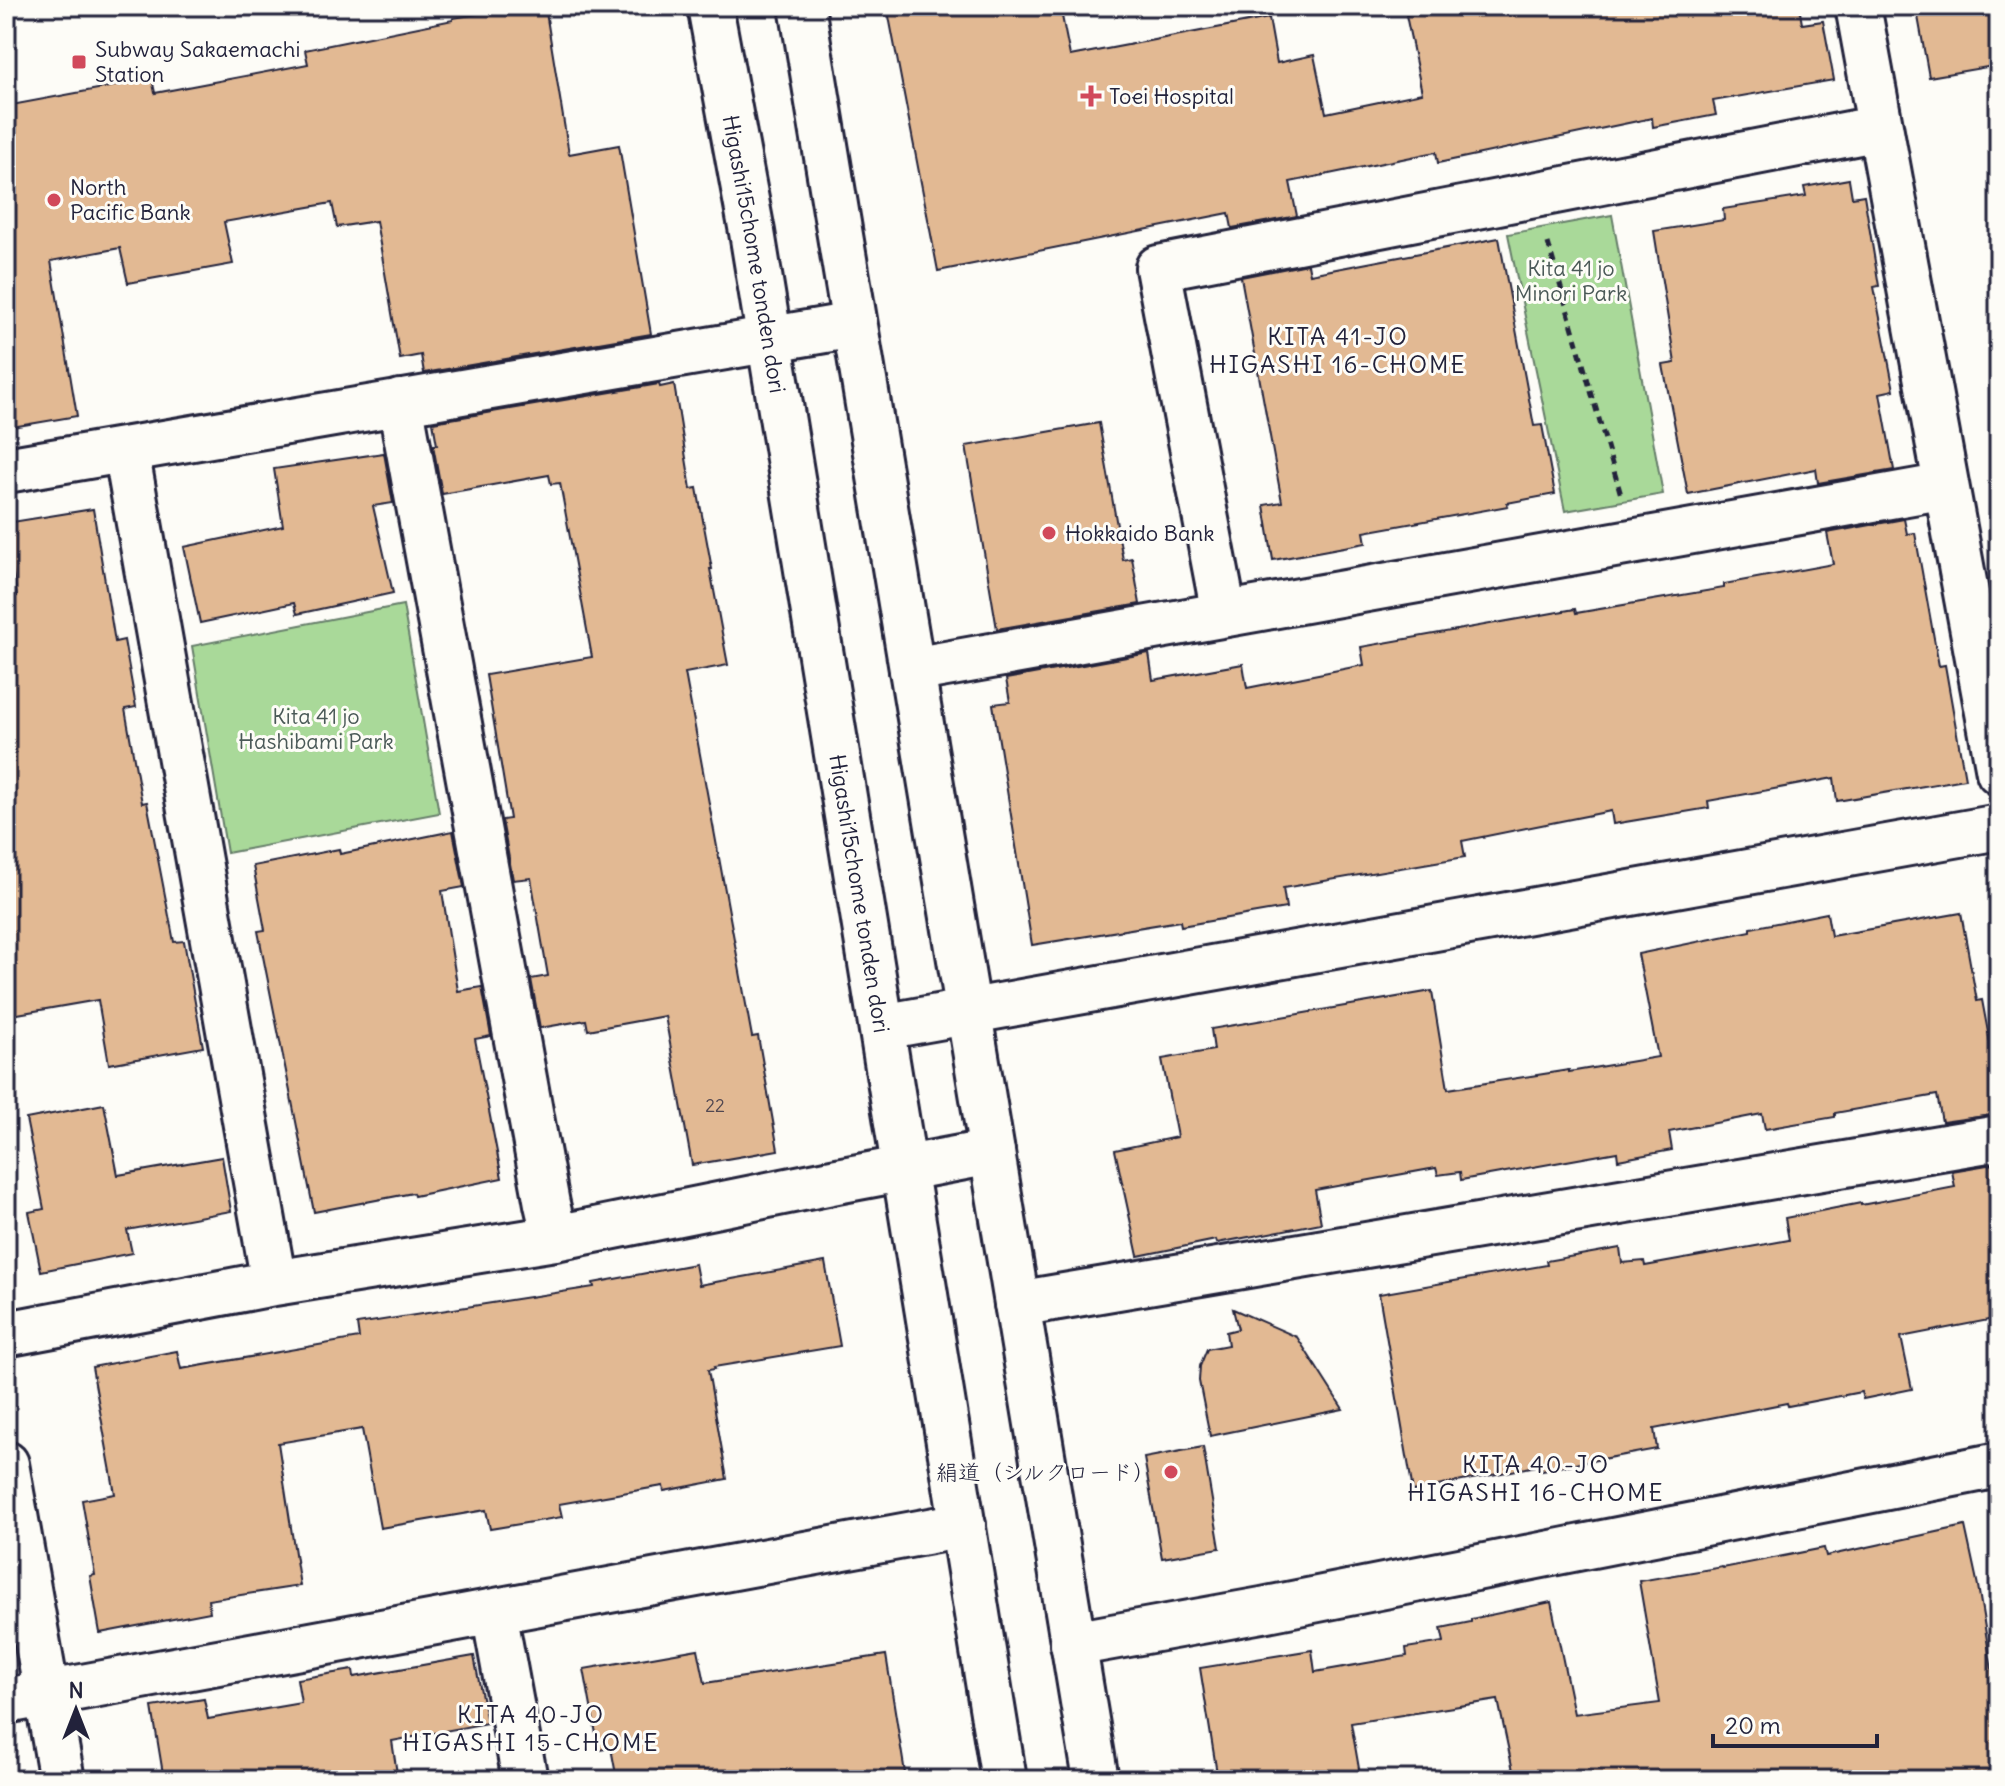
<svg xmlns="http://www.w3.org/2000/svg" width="2005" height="1786" font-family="Delius,'Klee One',sans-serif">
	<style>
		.green { fill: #a9d999; stroke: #667e6a; stroke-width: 2 }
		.building { fill: #e2b993; stroke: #22223b; stroke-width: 2 }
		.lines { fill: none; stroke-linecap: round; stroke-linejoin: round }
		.minor-casing { stroke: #22223b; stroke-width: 50 }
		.tertiary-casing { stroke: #22223b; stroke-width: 50 }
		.path { stroke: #22223b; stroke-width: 5; stroke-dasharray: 8 6; stroke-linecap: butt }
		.minor { stroke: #fdfcf7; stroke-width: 44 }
		.tertiary { stroke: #fdfcf7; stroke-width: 44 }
		.poi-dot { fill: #d1495b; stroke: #fdfcf7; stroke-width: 3 }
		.labels { text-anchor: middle; stroke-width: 6; stroke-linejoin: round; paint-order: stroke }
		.number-label { font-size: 18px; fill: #524851 }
		.poi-label { font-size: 22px; fill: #22223b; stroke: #fdfcf7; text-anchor: start }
		.street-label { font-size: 22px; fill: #22223b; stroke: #fdfcf7 }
		.park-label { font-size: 22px; fill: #4a5957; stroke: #fdfcf7 }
		.neighbourhood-label { font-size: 24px; letter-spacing: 2px; fill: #22223b; stroke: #fdfcf7 }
	</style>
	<rect width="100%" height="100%" fill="#fdfcf7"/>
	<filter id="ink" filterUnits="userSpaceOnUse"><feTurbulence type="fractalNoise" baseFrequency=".0125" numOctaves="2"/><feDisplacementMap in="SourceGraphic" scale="16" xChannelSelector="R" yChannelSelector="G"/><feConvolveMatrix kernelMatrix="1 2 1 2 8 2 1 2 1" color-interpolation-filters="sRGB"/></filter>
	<g filter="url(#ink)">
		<!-- green -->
		<path class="green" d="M 1612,215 L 1663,494 L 1565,511 L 1508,234 Z
			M 403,605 L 439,813 L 227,853 L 192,646 Z"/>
		<!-- building -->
		<path class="building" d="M 527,6 L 545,6 L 569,154 L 619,145 L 651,334 L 424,373 L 421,355 L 400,359 L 376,221 L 337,227 L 332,203 L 224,222 L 233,264 L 128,283 L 120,248 L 51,261 L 77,416 L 6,428 L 6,106 L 152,79 L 155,93 L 308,64 L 305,50 L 453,20 L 453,18 Z
			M 887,6 L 1060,6 L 1070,56 L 1269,18 L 1277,63 L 1314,55 L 1326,113 L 1422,93 L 1406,15 L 1451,6 L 1799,6 L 1802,24 L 1823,21 L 1834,80 L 1713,101 L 1716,115 L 1653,127 L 1652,118 L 1438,163 L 1436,152 L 1290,182 L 1297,216 L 1232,228 L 1229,213 L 938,271 Z
			M 1943,6 L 1999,6 L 1999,65 L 1929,77 L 1917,11 Z
			M 1849,179 L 1852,197 L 1864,195 L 1879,286 L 1874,287 L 1894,390 L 1880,393 L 1894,470 L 1818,483 L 1816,469 L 1688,494 L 1663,365 L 1675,363 L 1654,231 L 1724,220 L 1723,209 L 1806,196 L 1804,187 Z
			M 1499,238 L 1534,426 L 1542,425 L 1555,494 L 1507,503 L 1508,506 L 1364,532 L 1366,543 L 1273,560 L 1264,505 L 1282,502 L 1241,277 L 1308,264 L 1310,274 Z
			M 659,384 L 660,387 L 674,384 L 691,489 L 697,488 L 712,569 L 710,569 L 728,665 L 685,673 L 752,1037 L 758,1036 L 778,1150 L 692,1165 L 665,1016 L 588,1030 L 586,1020 L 540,1028 L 531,979 L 548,976 L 531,878 L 513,880 L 502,820 L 510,819 L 486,675 L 592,657 L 560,483 L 551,484 L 549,475 L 442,494 L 433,445 L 437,445 L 433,422 Z
			M 1099,423 L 1123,560 L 1132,558 L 1140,604 L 997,629 L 966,446 Z
			M 384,453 L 393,503 L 373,506 L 393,593 L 297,614 L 294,603 L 200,623 L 184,547 L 283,526 L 274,469 Z
			M 93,509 L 115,642 L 124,640 L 136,707 L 125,709 L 142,803 L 147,802 L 174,942 L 184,941 L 203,1047 L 109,1064 L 98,1000 L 6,1016 L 6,597 L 17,596 L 6,534 L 6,523 Z
			M 1904,519 L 1907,534 L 1915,533 L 1939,666 L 1945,665 L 1965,779 L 1837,801 L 1834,778 L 1708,801 L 1709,808 L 1613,824 L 1611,811 L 1462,841 L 1465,857 L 1283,888 L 1286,908 L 1181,926 L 1180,921 L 1032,945 L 993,704 L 1010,702 L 1006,679 L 1149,653 L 1153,680 L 1243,664 L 1247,688 L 1364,665 L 1361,647 L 1575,609 L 1576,613 L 1724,588 L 1724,584 L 1833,564 L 1827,533 Z
			M 453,831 L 464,887 L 442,891 L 458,991 L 482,987 L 491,1036 L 475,1039 L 502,1178 L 414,1196 L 413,1193 L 314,1212 L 258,931 L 265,930 L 253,866 L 339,849 L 340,854 Z
			M 1827,913 L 1831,936 L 1961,913 L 1977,1001 L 1982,1000 L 1999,1091 L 1999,1114 L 1942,1122 L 1937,1095 L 1835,1113 L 1835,1117 L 1765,1129 L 1762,1114 L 1669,1132 L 1672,1150 L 1618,1160 L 1617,1152 L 1461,1180 L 1460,1172 L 1438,1175 L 1436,1168 L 1315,1190 L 1321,1223 L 1217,1243 L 1216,1240 L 1138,1256 L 1115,1150 L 1177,1137 L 1162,1059 L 1214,1050 L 1211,1029 L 1432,991 L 1448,1089 L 1569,1070 L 1569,1072 L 1658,1057 L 1638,954 L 1751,931 L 1751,928 Z
			M 104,1104 L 118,1175 L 222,1157 L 231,1211 L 127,1230 L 132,1253 L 41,1271 L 29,1212 L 44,1209 L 26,1119 Z
			M 1999,1163 L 1999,1318 L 1901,1337 L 1912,1389 L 1863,1399 L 1861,1392 L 1788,1406 L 1787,1403 L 1654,1429 L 1657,1449 L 1542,1470 L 1541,1465 L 1413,1491 L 1379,1294 L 1547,1265 L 1546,1261 L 1620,1248 L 1622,1263 L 1644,1261 L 1645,1266 L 1789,1240 L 1785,1218 L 1861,1203 L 1861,1205 L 1955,1187 L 1952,1171 Z
			M 825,1262 L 840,1346 L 714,1367 L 715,1369 L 708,1370 L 727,1479 L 664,1491 L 663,1486 L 559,1504 L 562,1517 L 490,1529 L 486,1510 L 380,1528 L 362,1429 L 278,1443 L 300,1586 L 208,1600 L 210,1612 L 100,1633 L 90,1576 L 95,1575 L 82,1500 L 115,1494 L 92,1367 L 177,1351 L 181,1369 L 359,1338 L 357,1324 L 594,1287 L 593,1283 L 695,1264 L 699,1285 Z
			M 1233,1309 L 1297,1337 L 1343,1409 L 1210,1436 L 1199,1381 L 1200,1366 L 1207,1349 L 1228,1345 L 1226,1332 L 1238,1329 Z
			M 1203,1447 L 1220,1548 L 1162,1558 L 1144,1458 Z
			M 1965,1526 L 1978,1586 L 1999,1712 L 1999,1780 L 1515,1780 L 1498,1700 L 1351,1723 L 1361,1780 L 1218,1780 L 1200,1668 L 1312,1650 L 1315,1672 L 1407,1656 L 1406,1648 L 1444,1642 L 1441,1628 L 1471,1622 L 1471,1619 L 1551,1602 L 1574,1714 L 1660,1703 L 1639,1581 L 1722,1567 L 1723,1568 L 1824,1548 L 1826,1556 Z
			M 698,1649 L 705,1683 L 886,1655 L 905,1773 L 862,1780 L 617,1780 L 611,1748 L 599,1750 L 584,1669 Z
			M 474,1656 L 487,1723 L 392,1741 L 398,1780 L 164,1780 L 152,1707 L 204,1699 L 208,1719 L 301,1703 L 297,1679 L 353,1670 L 354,1677 Z"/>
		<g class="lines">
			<!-- minor casing -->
			<g class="minor-casing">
				<path id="minor" d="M 1858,6 L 1999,772
					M 400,402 L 547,1204 L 555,1238
					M 126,450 L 274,1283
					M 6,470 L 854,325
					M 1224,614 L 1158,268 L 1880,128
					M 912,670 L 1946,486
					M 882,1027 L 1999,827
					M 1017,1304 L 1999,1138
					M 6,1334 L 274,1283 L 555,1238 L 837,1181 L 992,1152
					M 6,1464 L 62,1780
					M 494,1612 L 525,1780
					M 1073,1644 L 1262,1610 L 1999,1465
					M 6,1701 L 963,1525"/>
			</g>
			<!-- tertiary casing -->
			<g class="tertiary-casing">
				<g id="tertiary">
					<path id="s1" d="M 710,6 L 752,232 L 1004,1780"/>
					<path d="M 802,6 L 1096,1780"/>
				</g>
			</g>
			<!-- path -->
			<path class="path" d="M 1548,243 L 1621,495"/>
			<!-- minor -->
			<use href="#minor" class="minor"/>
			<!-- tertiary -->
			<use href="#tertiary" class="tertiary"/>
		</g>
	</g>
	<!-- markers -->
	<g class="poi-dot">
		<rect x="71" y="54" width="16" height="16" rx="4"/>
		<path d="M1087 84h8v8h8v8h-8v8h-8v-8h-8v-8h8z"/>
		<circle cx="54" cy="200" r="8"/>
		<circle cx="1049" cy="533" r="8"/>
		<circle cx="1171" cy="1472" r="8"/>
	</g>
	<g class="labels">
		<!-- number labels -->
		<g class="number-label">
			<text x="715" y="1112">22</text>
		</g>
		<!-- poi labels -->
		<g class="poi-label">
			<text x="95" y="57">Subway Sakaemachi<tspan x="95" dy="25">Station</tspan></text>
			<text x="1109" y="104">Toei Hospital</text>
			<text x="70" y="195">North<tspan x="70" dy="25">Pacific Bank</tspan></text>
			<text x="1065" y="541">Hokkaido Bank</text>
			<text x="1155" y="1480" text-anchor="end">絹道（シルクロード）</text>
		</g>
		<!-- street labels -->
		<g class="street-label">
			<text dy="8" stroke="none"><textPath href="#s1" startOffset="252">Higashi15chome tonden dori</textPath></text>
			<text dy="8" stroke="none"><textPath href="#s1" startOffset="900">Higashi15chome tonden dori</textPath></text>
		</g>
		<!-- park labels -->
		<g class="park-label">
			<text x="1571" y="276">Kita 41 jo<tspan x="1571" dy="25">Minori Park</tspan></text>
			<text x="316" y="724">Kita 41 jo<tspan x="316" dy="25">Hashibami Park</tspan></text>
		</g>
		<!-- neighbourhood labels -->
		<g class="neighbourhood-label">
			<text x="1338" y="345">KITA 41-JO<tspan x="1338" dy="28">HIGASHI 16-CHOME</tspan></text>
			<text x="1536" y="1473">KITA 40-JO<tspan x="1536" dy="28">HIGASHI 16-CHOME</tspan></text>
			<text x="531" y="1723">KITA 40-JO<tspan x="531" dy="28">HIGASHI 15-CHOME</tspan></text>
		</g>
	</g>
	<!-- margin -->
	<rect width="2005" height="1786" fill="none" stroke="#fdfcf7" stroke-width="32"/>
	<rect x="16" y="16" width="1973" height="1754" fill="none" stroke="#22223b" stroke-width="3" filter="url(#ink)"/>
	<!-- north arrow -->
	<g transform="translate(76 1710)" stroke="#fdfcf7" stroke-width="6" paint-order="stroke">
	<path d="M0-6L14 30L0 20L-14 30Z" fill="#22223b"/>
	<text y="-12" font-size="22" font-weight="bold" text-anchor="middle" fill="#22223b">N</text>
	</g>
	<!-- scale -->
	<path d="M1713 1734v12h164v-12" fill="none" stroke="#22223b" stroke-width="4"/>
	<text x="1725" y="1734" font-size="24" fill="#22223b" stroke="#fdfcf7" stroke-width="6" paint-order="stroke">20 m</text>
</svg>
